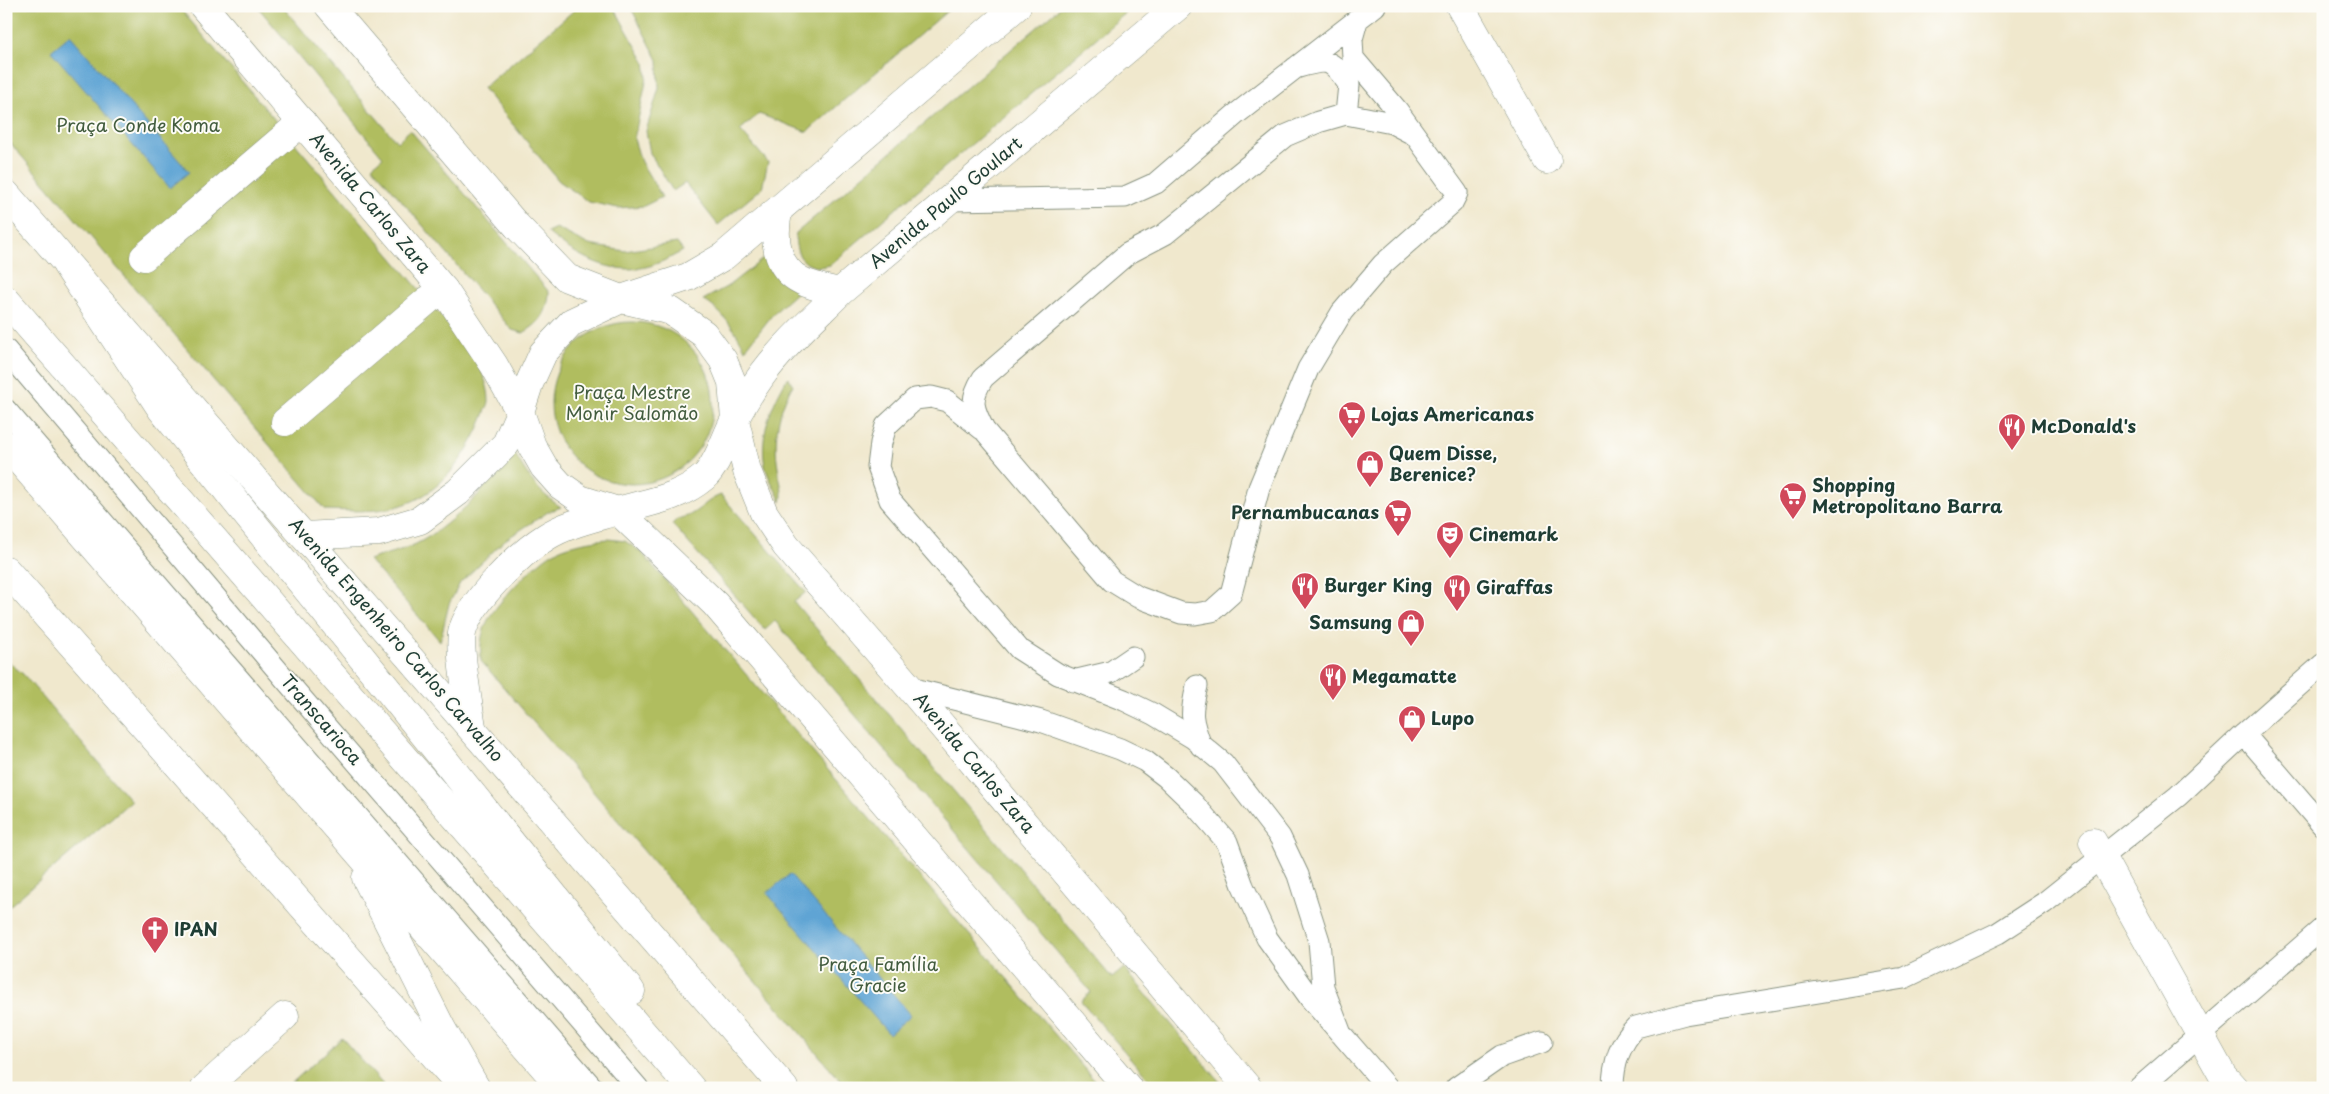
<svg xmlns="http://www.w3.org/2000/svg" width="2329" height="1094" font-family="'Playpen Sans',sans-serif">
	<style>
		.green { fill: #b0bd5f; stroke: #687d4a }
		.water { fill: #5fa4d4; stroke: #3f7084 }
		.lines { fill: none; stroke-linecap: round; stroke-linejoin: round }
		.service-casing { stroke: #889280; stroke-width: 23 }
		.pedestrian-casing { stroke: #889280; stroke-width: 29 }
		.minor-casing { stroke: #889280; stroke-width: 29 }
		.tertiary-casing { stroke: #889280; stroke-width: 29 }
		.primary-casing { stroke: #889280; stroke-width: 29 }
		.trunk-casing { stroke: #889280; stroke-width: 29 }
		.service { stroke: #fff; stroke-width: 21 }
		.pedestrian { stroke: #fff; stroke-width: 28 }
		.minor { stroke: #fff; stroke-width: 28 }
		.tertiary { stroke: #fff; stroke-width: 28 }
		.primary { stroke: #fff; stroke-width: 28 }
		.trunk { stroke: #fff; stroke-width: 28 }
		.labels { text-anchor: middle; stroke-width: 4; stroke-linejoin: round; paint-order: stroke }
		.park-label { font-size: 18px; fill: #435d3f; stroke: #fdfcf7 }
		.street-label { font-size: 18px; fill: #1f3d34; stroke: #fdfcf7 }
		.poi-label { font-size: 18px; font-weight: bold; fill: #1f3d34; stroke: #fdfcf7; text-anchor: start }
	</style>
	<rect width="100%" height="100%" fill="#fdfcf7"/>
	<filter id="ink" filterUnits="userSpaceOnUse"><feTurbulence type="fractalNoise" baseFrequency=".02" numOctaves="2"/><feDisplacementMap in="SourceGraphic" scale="10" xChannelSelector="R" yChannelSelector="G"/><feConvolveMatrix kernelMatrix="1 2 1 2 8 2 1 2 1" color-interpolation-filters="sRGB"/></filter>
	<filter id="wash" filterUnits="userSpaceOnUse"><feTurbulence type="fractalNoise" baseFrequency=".0096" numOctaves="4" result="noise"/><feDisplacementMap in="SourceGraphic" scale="20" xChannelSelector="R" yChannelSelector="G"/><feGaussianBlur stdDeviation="1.12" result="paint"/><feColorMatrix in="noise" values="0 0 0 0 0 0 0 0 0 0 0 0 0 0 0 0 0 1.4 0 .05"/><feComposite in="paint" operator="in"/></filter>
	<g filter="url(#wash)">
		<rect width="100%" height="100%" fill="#f0e8cd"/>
		<!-- green -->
		<path class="green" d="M 6,6 L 178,6 L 469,348 C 478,363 489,382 489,401 C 489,405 485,411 484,415 C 472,447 449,482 419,498 C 389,514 357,511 325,510 L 6,138 Z
			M 257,6 L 282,6 L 397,142 L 410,130 L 549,292 C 548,312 541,323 523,333 L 512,330 L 372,166 L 383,157 Z
			M 579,6 L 613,6 L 645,62 L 647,77 L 634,139 L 641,162 L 662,197 L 644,206 L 618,208 L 589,202 L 559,181 L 483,88 Z
			M 630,6 L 953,6 L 807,132 L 759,114 L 740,130 L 768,162 L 762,188 L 718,225 L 685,183 L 673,191 L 650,153 L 646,131 L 659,88 L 658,60 Z
			M 1062,6 L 1134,6 L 830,265 C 825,266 818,268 813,266 C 798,262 794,245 796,233 Z
			M 556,228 L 589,245 L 625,251 L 677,243 L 683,251 C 675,255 667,260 658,263 C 619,280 577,258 547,232 Z
			M 768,255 L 797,292 L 773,314 L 745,350 C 738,332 721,310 703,300 L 728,286 Z
			M551 403a81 81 0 1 1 162 0a81 81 0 1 1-162 0Z
			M 788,377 L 793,385 C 778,409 773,440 778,468 C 779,480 784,490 781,502 C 776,490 768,478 765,466 C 759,434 772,404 788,377 Z
			M 515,454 C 529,478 538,492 561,507 L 548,512 L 505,540 L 460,583 L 449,604 L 440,641 L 369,560 C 384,554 401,551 416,544 C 438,533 456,516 474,499 C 488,485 498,464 515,454 Z
			M 721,495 L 806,592 L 794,602 L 1112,978 L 1124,968 L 1225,1088 L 1156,1088 L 1081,1001 L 1091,992 L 775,621 L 765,630 L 672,524 C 680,515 685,519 693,513 C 703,507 709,499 721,495 Z
			M 608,539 L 625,541 L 641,552 L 1101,1088 L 847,1088 L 481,661 C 480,646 481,633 488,620 C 496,604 539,558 556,551 C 573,543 589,541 608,539 Z
			M 6,660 L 23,674 L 131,801 L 6,909 Z
			M 342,1038 L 386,1088 L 286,1088 Z"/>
		<!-- water -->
		<path class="water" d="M 70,35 L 189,172 L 170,188 L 51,51 Z
			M 790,874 L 911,1015 L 889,1034 L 767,893 Z"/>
	</g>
	<g filter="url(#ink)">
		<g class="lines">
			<!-- service casing -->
			<g class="service-casing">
				<path id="service" d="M 1295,68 C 1327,59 1330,57 1349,85 L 1346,114 L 1318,122 L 1285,136 L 1165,234 L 1127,254 L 983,378 C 969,400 973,408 984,430 L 1112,581 L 1138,597 L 1181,613 L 1195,614 L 1212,611 L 1231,594 L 1259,488 L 1308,369 L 1342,312 L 1383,264 L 1452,203 L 1457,193 L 1397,110 L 1353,58 L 1352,39 L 1357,21
					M 1346,114 L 1392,123 L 1413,134
					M 950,200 L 1125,197 L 1156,183 L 1235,115 L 1375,6
					M 6,350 L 285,679 L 638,1088
					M 6,410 L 593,1088
					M 982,429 L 947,401 L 931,397 L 915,399 L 886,426 L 881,443 L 878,467 L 890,500 L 1019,649 L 1058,674 L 1124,700 L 1153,714 L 1193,738 L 1223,763 L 1280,837 L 1298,875 L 1319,941 L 1323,987 L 1341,1034
					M 1073,681 L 1111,672 L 1133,657
					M 1197,686 C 1190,714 1191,719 1201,746
					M 910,688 L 1041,721 L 1120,749 L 1145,761 L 1166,777 L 1193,803 L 1227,842 L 1243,886 L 1267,938 L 1310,998 L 1388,1088
					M 2244,734 L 2323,664
					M 1456,1088 L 1502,1056 L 1542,1042
					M 1613,1088 C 1613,1065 1619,1044 1636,1027 L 1685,1014 L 1904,978 L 1998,933 L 2044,903 L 2178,796 L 2244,734 L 2323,826
					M 2139,1088 L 2323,928"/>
			</g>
			<!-- pedestrian casing -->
			<g class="pedestrian-casing">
				<path id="pedestrian" d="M 1460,6 L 1547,160
					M 144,257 L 302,122
					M 285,422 L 428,300 L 444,290
					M 2093,842 L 2223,1076 L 2234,1088"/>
			</g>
			<!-- minor casing -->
			<g class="minor-casing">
				<path id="minor" d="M 205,1088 L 285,1016"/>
			</g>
			<!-- tertiary casing -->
			<g class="tertiary-casing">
				<path id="tertiary" d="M 203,6 L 444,290 L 494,365 L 520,412 L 506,444 L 458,492 L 420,520 L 379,532 L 304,536
					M 329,6 L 517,226 L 567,278 L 621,299 L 688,277 L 724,256 L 1017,6
					M 778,212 C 773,237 775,268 802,281 C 813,287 828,289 840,292
					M 472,727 C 469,706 457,646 463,629 C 473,599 519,554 546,537 C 566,524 594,518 617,511 C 648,502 678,499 704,477 C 717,466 726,436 734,421 C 742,405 752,389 762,375 C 784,345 813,319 840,292 L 1178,6
					M 1128,1088 L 715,604 L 618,511 L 580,499 L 560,485 L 544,467 L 532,446 L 520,412 L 529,384 L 543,353 L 572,322 L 621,299 L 671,311 L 704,334 L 723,360 L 732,382 L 735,420 L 747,471 L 764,513 L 786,546 L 910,688 L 1248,1088"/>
			</g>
			<!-- primary casing -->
			<g class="primary-casing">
				<path id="primary" d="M 6,194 L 784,1088
					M 6,570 L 463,1088"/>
			</g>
			<!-- trunk casing -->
			<g class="trunk-casing">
				<path id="trunk" d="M 66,264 L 162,410 L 631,991
					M 6,300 L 691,1088
					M 6,445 L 562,1088
					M 366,878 L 442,1029 L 476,1088"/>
			</g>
			<!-- service -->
			<use href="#service" class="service"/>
			<!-- pedestrian -->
			<use href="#pedestrian" class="pedestrian"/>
			<!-- minor -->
			<use href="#minor" class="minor"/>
			<!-- tertiary -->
			<use href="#tertiary" class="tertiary"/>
			<!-- primary -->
			<use href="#primary" class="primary"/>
			<!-- trunk -->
			<use href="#trunk" class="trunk"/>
		</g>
	</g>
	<!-- icons -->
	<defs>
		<g id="supermarket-pin" transform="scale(1.4375)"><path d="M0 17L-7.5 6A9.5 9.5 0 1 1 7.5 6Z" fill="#d1495b" stroke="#fdfcf7"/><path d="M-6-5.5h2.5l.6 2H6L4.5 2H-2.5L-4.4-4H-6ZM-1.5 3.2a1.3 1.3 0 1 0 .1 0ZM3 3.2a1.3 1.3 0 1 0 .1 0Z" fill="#fff"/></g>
		<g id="restaurant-pin" transform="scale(1.4375)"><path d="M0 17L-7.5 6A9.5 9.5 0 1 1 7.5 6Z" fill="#d1495b" stroke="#fdfcf7"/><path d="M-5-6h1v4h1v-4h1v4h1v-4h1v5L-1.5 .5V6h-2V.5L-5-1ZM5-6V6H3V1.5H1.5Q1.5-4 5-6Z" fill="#fff"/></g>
		<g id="shop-pin" transform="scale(1.4375)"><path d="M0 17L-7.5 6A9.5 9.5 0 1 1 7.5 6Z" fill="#d1495b" stroke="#fdfcf7"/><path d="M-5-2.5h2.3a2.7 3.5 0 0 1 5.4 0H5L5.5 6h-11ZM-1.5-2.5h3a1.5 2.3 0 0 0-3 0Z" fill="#fff"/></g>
		<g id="theatre-pin" transform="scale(1.4375)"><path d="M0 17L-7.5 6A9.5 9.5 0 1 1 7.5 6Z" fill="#d1495b" stroke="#fdfcf7"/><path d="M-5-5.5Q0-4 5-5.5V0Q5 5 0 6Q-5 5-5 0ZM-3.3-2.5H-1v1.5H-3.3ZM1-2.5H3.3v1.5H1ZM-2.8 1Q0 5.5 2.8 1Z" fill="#fff"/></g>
		<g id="church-pin" transform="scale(1.4375)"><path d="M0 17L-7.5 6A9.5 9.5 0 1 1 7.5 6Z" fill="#d1495b" stroke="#fdfcf7"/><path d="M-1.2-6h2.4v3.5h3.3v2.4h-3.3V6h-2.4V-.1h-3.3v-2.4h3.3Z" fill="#fff"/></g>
	</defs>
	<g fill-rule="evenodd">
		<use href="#supermarket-pin" x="1352" y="415"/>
		<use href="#restaurant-pin" x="2012" y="427"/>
		<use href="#shop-pin" x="1370" y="464"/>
		<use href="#supermarket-pin" x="1793" y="496"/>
		<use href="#supermarket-pin" x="1398" y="513"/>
		<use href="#theatre-pin" x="1450" y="535"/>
		<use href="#restaurant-pin" x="1305" y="586"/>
		<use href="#restaurant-pin" x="1457" y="588"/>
		<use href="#shop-pin" x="1411" y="623"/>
		<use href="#restaurant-pin" x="1333" y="677"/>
		<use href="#shop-pin" x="1412" y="719"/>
		<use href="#church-pin" x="155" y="930"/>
	</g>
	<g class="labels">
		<!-- park labels -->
		<g class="park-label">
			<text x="138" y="132">Praça Conde Koma</text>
			<text x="632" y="399">Praça Mestre<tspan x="632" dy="21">Monir Salomão</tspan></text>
			<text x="878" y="971">Praça Família<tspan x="878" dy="21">Gracie</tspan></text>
		</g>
		<!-- street labels -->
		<g class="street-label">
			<text transform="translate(370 203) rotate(50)" y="6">Avenida Carlos Zara</text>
			<text transform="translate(946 203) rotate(-40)" y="6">Avenida Paulo Goulart</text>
			<text transform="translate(396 640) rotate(49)" y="6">Avenida Engenheiro Carlos Carvalho</text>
			<text transform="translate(321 720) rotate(49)" y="6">Transcarioca</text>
			<text transform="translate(974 763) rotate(50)" y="6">Avenida Carlos Zara</text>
		</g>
		<!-- poi labels -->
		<g class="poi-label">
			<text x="1371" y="421">Lojas Americanas</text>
			<text x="2031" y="433">McDonald's</text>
			<text x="1389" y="460">Quem Disse,<tspan x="1389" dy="21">Berenice?</tspan></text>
			<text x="1812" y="492">Shopping<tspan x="1812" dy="21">Metropolitano Barra</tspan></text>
			<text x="1379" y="519" text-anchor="end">Pernambucanas</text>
			<text x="1469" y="541">Cinemark</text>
			<text x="1324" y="592">Burger King</text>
			<text x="1476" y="594">Giraffas</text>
			<text x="1392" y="629" text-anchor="end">Samsung</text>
			<text x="1352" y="683">Megamatte</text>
			<text x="1431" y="725">Lupo</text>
			<text x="174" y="936">IPAN</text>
		</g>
	</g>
	<!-- margin -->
	<rect width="2329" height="1094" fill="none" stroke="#fdfcf7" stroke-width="25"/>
</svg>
